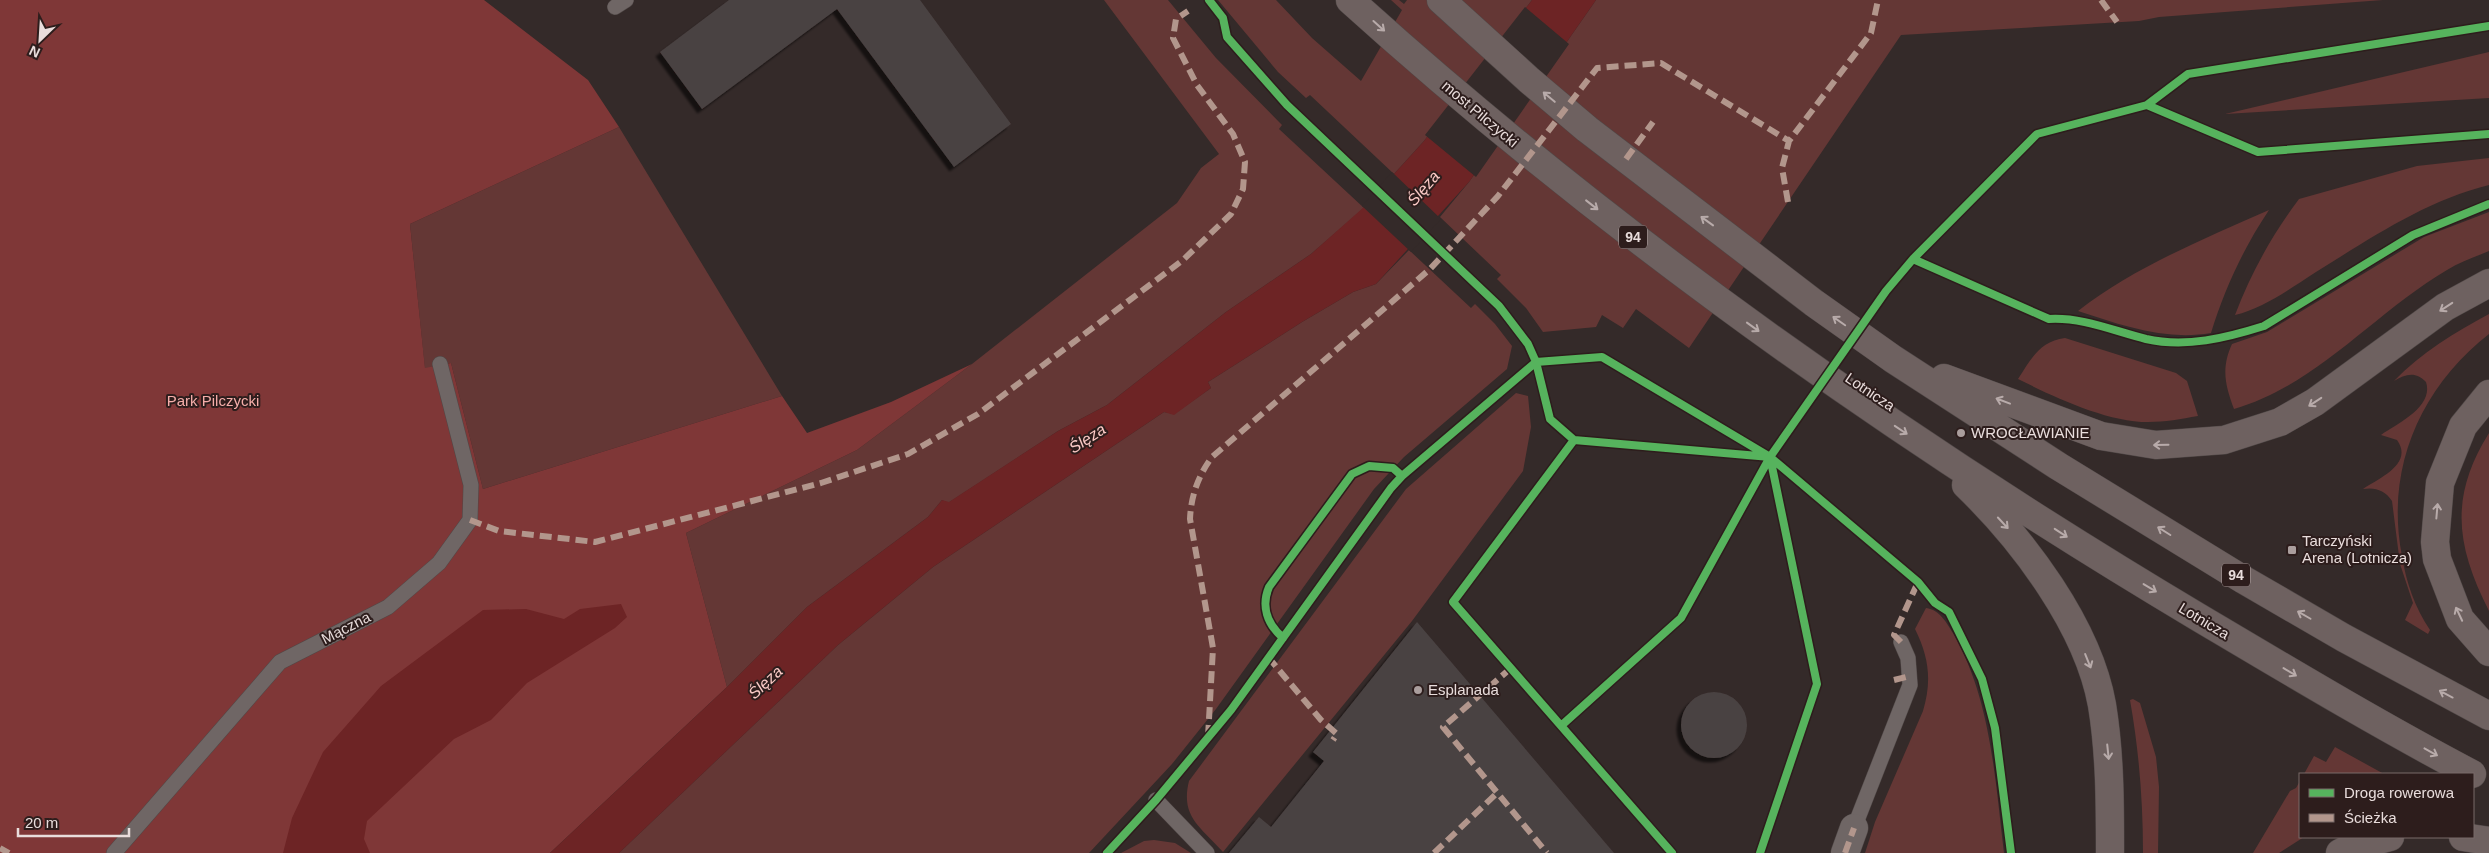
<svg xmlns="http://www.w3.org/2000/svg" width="2489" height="853" font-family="Helvetica,sans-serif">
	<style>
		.green { fill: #643735 }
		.forest { fill: #7f3737 }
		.water { fill: #6d2425 }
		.pier { fill: #342a29 }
		.building { fill: #4a4242; filter: url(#shadow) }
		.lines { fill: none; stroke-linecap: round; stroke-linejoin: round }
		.service-casing { stroke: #504847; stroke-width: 16 }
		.minor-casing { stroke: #504847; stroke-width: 29 }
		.primary-casing { stroke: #504847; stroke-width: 29 }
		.service { stroke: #6f6665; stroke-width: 15 }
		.minor { stroke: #6f6665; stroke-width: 28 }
		.primary { stroke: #6e6160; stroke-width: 28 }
		.quiet { stroke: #b2968c; stroke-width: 6; stroke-dasharray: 12 6; stroke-linecap: butt }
		.cycleway-casing { stroke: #2d1d1c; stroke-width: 11 }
		.cycleway { stroke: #56b35d; stroke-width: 8 }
		.oneway { stroke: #b8abaa }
		.poi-dot { fill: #aa9e9d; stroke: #2d1d1c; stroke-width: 2 }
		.labels { text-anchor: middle; stroke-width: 4; stroke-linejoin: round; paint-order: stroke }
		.shield { fill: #2d1d1c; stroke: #b1a3a2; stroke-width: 1 }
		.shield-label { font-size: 14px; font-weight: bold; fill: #e9dddc }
		.street-label { font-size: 15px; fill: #e9dddc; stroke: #2d1d1c }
		.park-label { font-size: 15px; fill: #f6aeaa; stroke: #2d1d1c }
		.poi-label { font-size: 15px; fill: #e9dddc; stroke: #2d1d1c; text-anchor: start }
		.water-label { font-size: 16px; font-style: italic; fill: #fccbc7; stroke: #2d1d1c }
	</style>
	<defs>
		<filter id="shadow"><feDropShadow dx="-4.5" dy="4.5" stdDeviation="1" flood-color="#0009"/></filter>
	</defs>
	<rect width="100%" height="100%" fill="#342a29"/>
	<!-- green -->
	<path class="green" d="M 1104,0 L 1168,0 L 1216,58 L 1282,125 L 1279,129 L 1364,208 L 1311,254 L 1226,312 L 1107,405 L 1058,431 L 948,503 L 942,500 L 928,517 L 807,607 L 727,687 L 686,533 L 857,450 L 972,364 L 1177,203 L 1201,168 L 1219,154 Z
		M 1218,0 L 1276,0 L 1312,38 L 1361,81 L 1402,10 L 1391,0 L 1399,0 L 1404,4 L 1407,0 L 1532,0 L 1424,141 L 1394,174 L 1310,95 L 1306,98 L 1278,72 Z
		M 1596,0 L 2383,0 L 2159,17 L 2139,21 L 1901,35 L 1689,348 L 1636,309 L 1623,328 L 1602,315 L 1596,327 L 1543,332 L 1526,308 L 1497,279 L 1501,275 L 1440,217 L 1469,182 Z
		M 2489,52 L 2489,98 L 2225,114 Z
		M 619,127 L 782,396 L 483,489 L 451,363 L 425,369 L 410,224 Z
		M 2489,158 L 2489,185 C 2425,201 2371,238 2316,272 C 2291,288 2264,308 2235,315 C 2251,273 2272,235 2299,199 L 2417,166 Z
		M 2269,210 C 2243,249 2225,288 2211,333 C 2165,341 2121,325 2078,311 C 2134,267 2204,239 2269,210 Z
		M 2489,212 L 2489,251 C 2475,257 2460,262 2447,270 C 2374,313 2317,385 2234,409 C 2225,385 2221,368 2232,344 L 2267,332 L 2424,237 Z
		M 1409,250 L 1471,308 L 1475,304 L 1495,324 L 1512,346 L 1507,369 L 1404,457 L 1374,489 L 1216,709 L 1172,764 L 1089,853 L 619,853 L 838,645 L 933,567 L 1164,412 L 1174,414 L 1211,388 L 1208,382 L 1302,322 L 1353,292 L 1376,284 Z
		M 2489,314 L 2489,334 C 2420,388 2385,469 2402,556 C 2406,582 2415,608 2430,630 L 2428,634 L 2405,620 L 2413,603 L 2400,564 L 2392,501 C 2385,490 2375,487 2363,489 C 2379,478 2414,464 2397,440 L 2381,435 C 2398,423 2434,407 2426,382 C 2416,371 2405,374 2394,381 C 2421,353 2455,332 2489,314 Z
		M 2065,338 L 2176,373 L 2187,381 L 2198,416 C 2181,419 2165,422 2148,422 C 2107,422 2054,397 2018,379 C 2031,359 2040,341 2065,338 Z
		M 1516,393 L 1528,396 L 1531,427 L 1523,471 L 1412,621 L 1223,852 C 1201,827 1180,817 1189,781 L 1406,489 Z
		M 2489,433 L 2489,611 C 2456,546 2449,497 2489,433 Z
		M 1926,608 C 1940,610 1946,622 1953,633 C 1991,699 1995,779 2004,853 L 1865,853 L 1875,822 L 1923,711 C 1932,681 1929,657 1915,629 Z
		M 2133,699 L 2140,703 L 2156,757 L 2159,787 L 2158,853 L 2143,853 C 2143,801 2139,751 2130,700 Z
		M 2335,747 L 2384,774 L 2304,774 L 2314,756 L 2326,762 Z
		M 2300,781 L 2300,837 L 2304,837 L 2279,853 L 2253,853 L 2290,791 L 2296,788 Z
		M 1154,840 L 1175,843 L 1191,853 L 1121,853 L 1144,841 Z"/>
	<!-- forest -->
	<path class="forest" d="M 0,0 L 484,0 L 588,80 L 619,127 L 410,224 L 425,368 L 451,363 L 483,489 L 782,396 L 807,433 L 891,402 L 972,364 L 857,450 L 686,533 L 727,687 L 550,853 L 0,853 Z"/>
	<!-- water -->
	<path class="water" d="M 1532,0 L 1596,0 L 1469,182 L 1376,284 L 1353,292 L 1302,322 L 1208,382 L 1211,388 L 1174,415 L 1164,412 L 933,567 L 838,645 L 619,853 L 550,853 L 727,687 L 807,607 L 928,517 L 942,500 L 949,502 L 1058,431 L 1107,405 L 1226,312 L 1311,254 L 1364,207 L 1424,141 Z
		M 621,604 L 627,617 L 615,628 L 527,683 L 491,720 L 454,739 L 367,821 L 364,839 L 370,853 L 283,853 L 292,818 L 323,752 L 381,686 L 483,610 L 526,609 L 564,619 L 580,609 Z"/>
	<!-- pier -->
	<path class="pier" d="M 1525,7 L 1569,44 L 1476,177 L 1425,135 Z
		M 1392,172 L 1441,219 L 1411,252 L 1362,206 Z"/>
	<!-- building -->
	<path class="building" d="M 729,0 L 920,0 L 1011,124 L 954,167 L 837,9 L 702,109 L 660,52 Z
		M 1417,622 L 1614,853 L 1229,853 L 1259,817 L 1271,827 L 1324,761 L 1313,752 Z
		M1681 725a33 33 0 1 1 66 0a33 33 0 1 1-66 0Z"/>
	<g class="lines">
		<!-- service casing -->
		<g class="service-casing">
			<path id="service" d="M 615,7 L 626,0
				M 1156,800 L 1207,853
				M 1854,828 L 1910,685 L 1908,658 L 1901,642
				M 114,853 L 280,662 L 388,607 L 439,563 L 470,520 L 471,485 L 440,364"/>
		</g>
		<!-- minor casing -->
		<g class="minor-casing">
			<path id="minor" d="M 1845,853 L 1854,828"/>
		</g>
		<!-- primary casing -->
		<g class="primary-casing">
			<path id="primary" d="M 1350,0 C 1611,236 1896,437 2198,617 C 2289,671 2379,725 2472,774
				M 1441,0 L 1529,80 L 1587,129 L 1814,303 L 1893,359 L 2058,466 L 2244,580 L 2344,638 L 2489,716
				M 1944,378 L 2101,436 L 2156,445 L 2224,440 L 2280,422 L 2315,402 L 2445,307 L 2489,283
				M 2489,394 L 2463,426 L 2440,483 L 2435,542 L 2437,559 L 2460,619 L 2489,652
				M 1966,485 C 2023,540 2088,626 2102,705 C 2110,754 2110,803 2110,853
				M 2463,837 L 2489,841
				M 2340,853 L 2352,847 L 2390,837"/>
		</g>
		<!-- service -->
		<use href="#service" class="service"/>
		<!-- minor -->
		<use href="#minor" class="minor"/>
		<!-- primary -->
		<use href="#primary" class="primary"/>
		<!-- quiet -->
		<path class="quiet" d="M 2101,0 L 2117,22
			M 1626,159 L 1653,122
			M 1788,202 L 1782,168 L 1789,141 L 1871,33 L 1878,0
			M 470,520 L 499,531 L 595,542 L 821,483 L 908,454 L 978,414 L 1183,260 L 1231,214 L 1243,189 L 1245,162 L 1233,134 L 1197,85 L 1173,38 L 1176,19 L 1188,11
			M 1901,642 L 1894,635 L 1918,582 L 1915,580
			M 1268,657 L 1321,720 L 1337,734 L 1333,740
			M 1511,668 L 1443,727 L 1547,853
			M 1894,680 L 1910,676
			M 1208,737 L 1213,648 L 1190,519 C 1191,496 1198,476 1212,457 L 1430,269 L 1498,196 L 1597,68 L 1661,63 L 1789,141
			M 0,848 L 9,853
			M 1434,853 L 1497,793
			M 1845,853 L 1854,828"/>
		<!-- cycleway casing -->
		<g class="cycleway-casing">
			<path id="cycleway" d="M 1209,0 L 1223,18 L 1227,37 L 1287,105 L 1499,306 L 1528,344 L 1536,362 L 1550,419 L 1574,440 L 1770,457 L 1918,582 L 1935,603 L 1949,612 L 1982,679 L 1995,728 L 2011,853
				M 2147,105 L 2258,152 L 2489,134
				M 1913,259 L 2049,319 C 2082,317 2114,331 2146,339 C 2186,348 2226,338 2264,326 L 2413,235 L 2489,204
				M 1574,440 L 1453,602 L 1672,853
				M 1283,638 C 1267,624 1261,606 1269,587 L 1352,474 L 1369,466 L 1393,468 L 1402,476
				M 1107,853 L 1156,800 L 1231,710 L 1391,488 L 1402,476 L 1536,362 L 1602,357 L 1770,457 L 1681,618 L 1562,725
				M 1760,853 L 1817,684 L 1770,457 L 1886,291 L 1913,259 L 2037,134 L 2147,105 L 2188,74 L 2489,26"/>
		</g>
		<!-- cycleway -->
		<use href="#cycleway" class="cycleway"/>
	</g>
	<!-- one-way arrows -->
	<defs><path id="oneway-shaft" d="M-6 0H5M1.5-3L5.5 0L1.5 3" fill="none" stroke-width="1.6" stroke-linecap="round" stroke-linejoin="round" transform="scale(1.25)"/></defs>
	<g class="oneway">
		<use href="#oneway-shaft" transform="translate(1379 26) rotate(42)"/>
		<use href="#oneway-shaft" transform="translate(1549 97) rotate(-140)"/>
		<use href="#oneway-shaft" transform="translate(1592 205) rotate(38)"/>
		<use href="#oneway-shaft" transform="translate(1707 221) rotate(-144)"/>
		<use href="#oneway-shaft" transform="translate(2446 307) rotate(147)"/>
		<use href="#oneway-shaft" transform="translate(1839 321) rotate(-145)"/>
		<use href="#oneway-shaft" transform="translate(1753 327) rotate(36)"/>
		<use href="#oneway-shaft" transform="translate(2003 401) rotate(-159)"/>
		<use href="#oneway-shaft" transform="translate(2315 402) rotate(147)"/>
		<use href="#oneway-shaft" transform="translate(1901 430) rotate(34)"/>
		<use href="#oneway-shaft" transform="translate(2161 445) rotate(179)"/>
		<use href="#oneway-shaft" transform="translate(2437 511) rotate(-85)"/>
		<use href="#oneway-shaft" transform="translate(2003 523) rotate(47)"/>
		<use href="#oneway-shaft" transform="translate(2164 531) rotate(-148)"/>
		<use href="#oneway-shaft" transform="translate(2061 533) rotate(33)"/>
		<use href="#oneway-shaft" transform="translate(2150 588) rotate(31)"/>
		<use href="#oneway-shaft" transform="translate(2459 614) rotate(-115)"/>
		<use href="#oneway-shaft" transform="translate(2304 615) rotate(-150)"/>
		<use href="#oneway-shaft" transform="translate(2088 661) rotate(68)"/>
		<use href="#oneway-shaft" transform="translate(2290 672) rotate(31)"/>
		<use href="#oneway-shaft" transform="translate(2446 694) rotate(-152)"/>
		<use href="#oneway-shaft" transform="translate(2108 752) rotate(84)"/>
		<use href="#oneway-shaft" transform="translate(2431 752) rotate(29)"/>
	</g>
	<!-- markers -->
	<g class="poi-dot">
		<circle cx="1961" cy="433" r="5"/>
		<rect x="2287" y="545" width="10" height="10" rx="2.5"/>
		<circle cx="1418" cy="690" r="5"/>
	</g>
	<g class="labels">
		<!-- shield labels -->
		<g class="shield">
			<rect x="1619" y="225.5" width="28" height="23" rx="4"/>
			<rect x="2222" y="563.5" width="28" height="23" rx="4"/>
		</g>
		<g class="shield-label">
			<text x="1633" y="242">94</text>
			<text x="2236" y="580">94</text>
		</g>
		<!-- street labels -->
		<g class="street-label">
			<text transform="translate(1480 114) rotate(40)" y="5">most Pilczycki</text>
			<text transform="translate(1870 392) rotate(34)" y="5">Lotnicza</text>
			<text transform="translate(2204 621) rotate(31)" y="5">Lotnicza</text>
			<text transform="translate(346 628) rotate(-27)" y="5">Mączna</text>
		</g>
		<!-- park labels -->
		<g class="park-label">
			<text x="213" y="406">Park Pilczycki</text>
		</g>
		<!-- poi labels -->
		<g class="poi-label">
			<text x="1971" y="438">WROCŁAWIANIE</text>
			<text x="2302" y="546">Tarczyński<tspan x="2302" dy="17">Arena (Lotnicza)</tspan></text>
			<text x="1428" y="695">Esplanada</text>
		</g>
		<!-- water labels -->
		<g class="water-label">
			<text transform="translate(1423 188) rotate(-49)" y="6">Ślęza</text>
			<text transform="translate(1087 438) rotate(-33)" y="6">Ślęza</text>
			<text transform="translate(765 682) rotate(-43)" y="6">Ślęza</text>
		</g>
	</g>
	<!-- legend -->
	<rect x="2299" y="773" width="175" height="65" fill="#2d1d1c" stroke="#786a69"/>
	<rect x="2309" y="789" width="25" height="8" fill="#56b35d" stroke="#786a69"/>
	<text x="2344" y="798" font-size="15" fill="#e9dddc">Droga rowerowa</text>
	<rect x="2309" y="814" width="25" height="8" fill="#b2968c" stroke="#786a69"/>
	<text x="2344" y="823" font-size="15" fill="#e9dddc">Ścieżka</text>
	<!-- north arrow -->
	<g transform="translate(40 40) rotate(205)" stroke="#2d1d1c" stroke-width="4" paint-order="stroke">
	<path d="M0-4L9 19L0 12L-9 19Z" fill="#e9dddc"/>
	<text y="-8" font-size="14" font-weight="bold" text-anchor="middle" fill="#e9dddc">N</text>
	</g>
	<!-- scale -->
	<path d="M18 828v8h111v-8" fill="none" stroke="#e9dddc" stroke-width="2.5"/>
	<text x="25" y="828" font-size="15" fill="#e9dddc" stroke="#2d1d1c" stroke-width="4" paint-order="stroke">20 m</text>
</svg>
